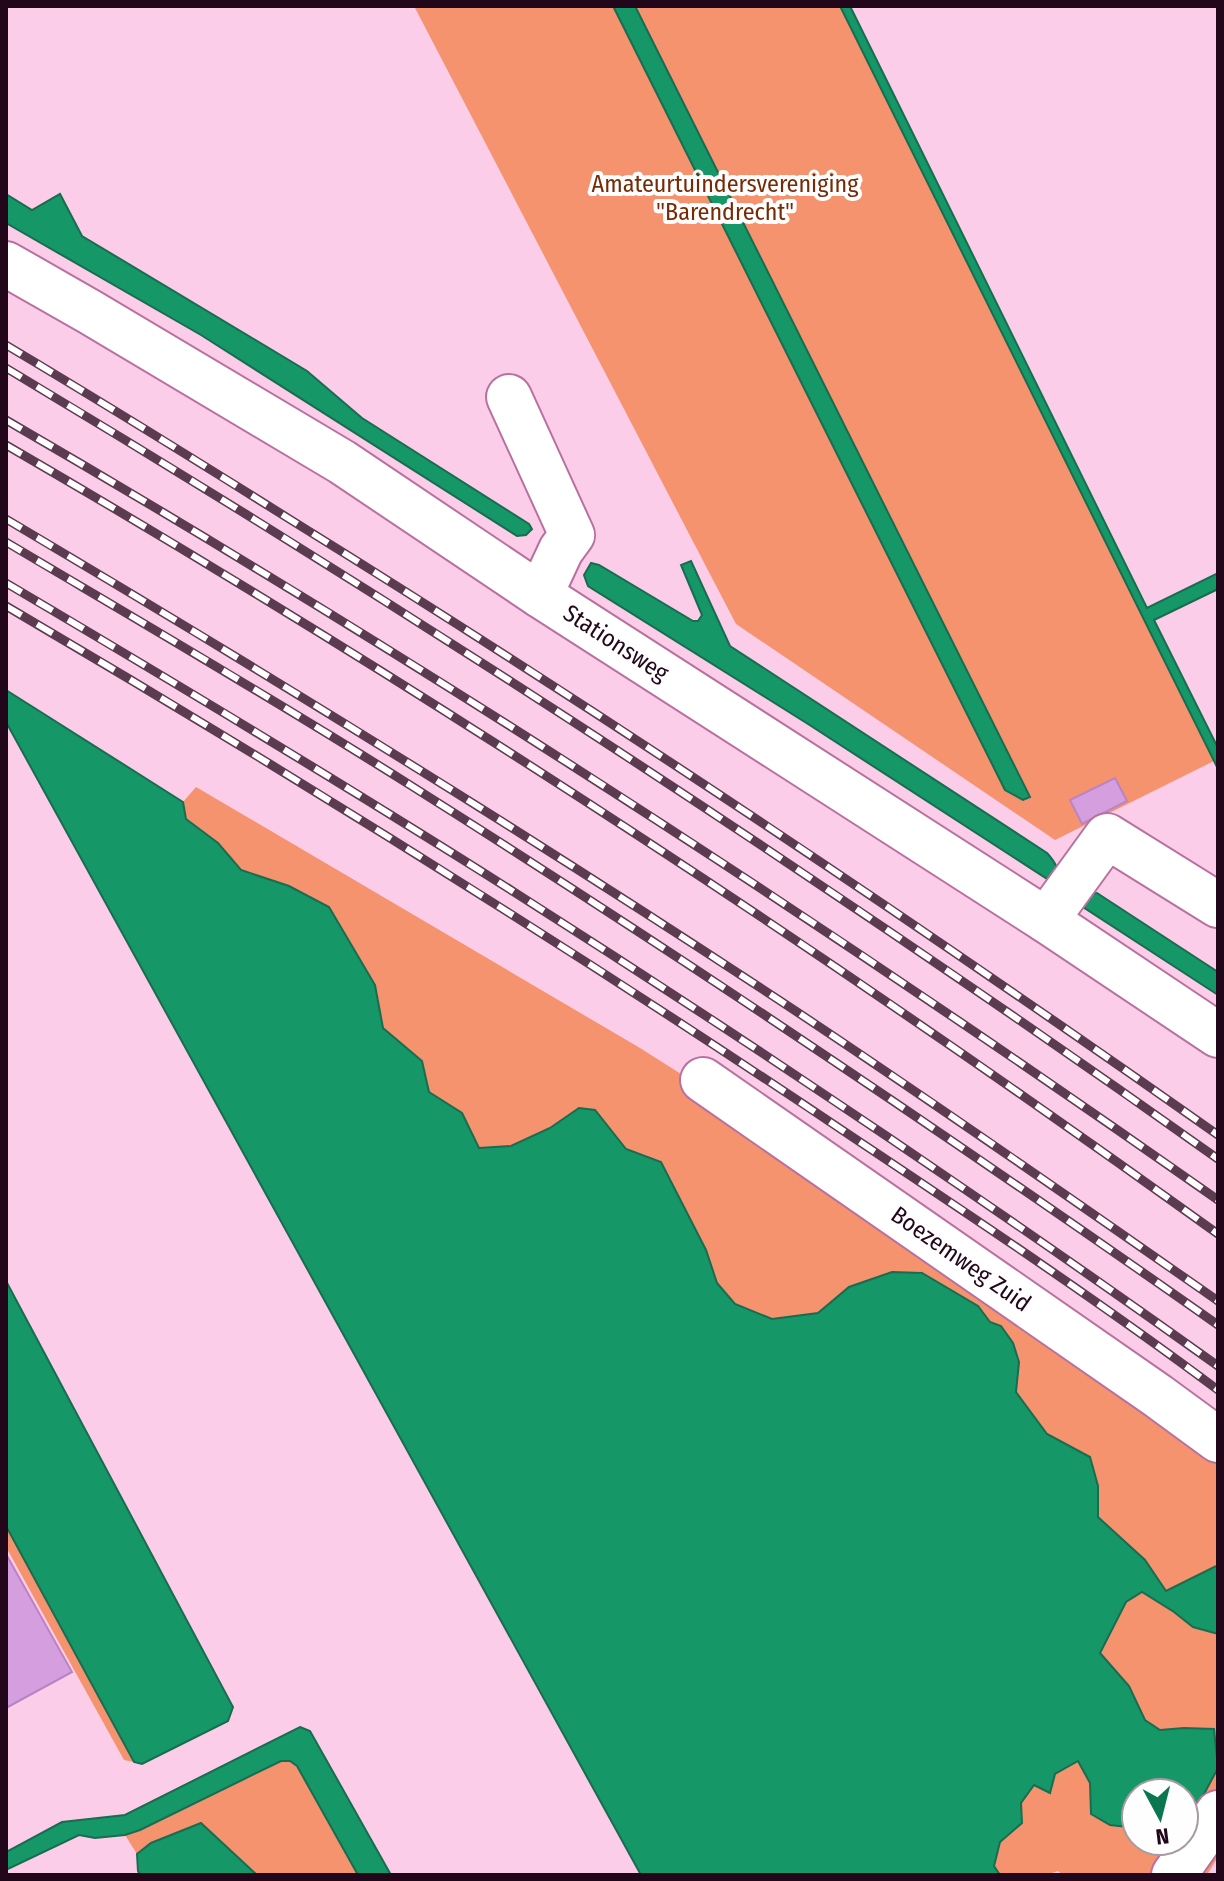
<svg xmlns="http://www.w3.org/2000/svg" width="1224" height="1881" font-family="'Fira Sans Condensed',sans-serif">
	<rect width="100%" height="100%" fill="#fccde9"/>
	<g fill="#f4936e">
		<path d="M414,6H840L1214,761L1055,840L736,624Z"/>
		<path d="M196,787L640,1048L1014,1285L1218,1445V1567L1166,1591L1145,1560L1098,1516V1486L1090,1457L1047,1434L1016,1391L1019,1362L1013,1343L1001,1326L990,1322L978,1306L849,1287L818,1313L772,1319L735,1304L717,1283L706,1250L661,1162L626,1149L595,1110L579,1108L550,1128L511,1146L479,1149L462,1113L429,1092L422,1061L383,1028L375,985L288,886L241,870L218,843L186,818L183,802Z"/>
		<path d="M6,1526L134,1762L124,1760L6,1547Z"/>
		<path d="M1142,1592L1174,1612L1193,1627L1218,1634V1761L1214,1729L1184,1728L1160,1730L1145,1720L1129,1686L1100,1653L1126,1602Z"/>
		<path d="M290,1760L297,1766L358,1875H257L233,1853L151,1843L137,1854L125,1835L140,1830L281,1761Z"/>
		<path d="M1079,1761L1090,1783L1091,1814L1110,1825L1136,1828V1841H1184V1809H1196L1218,1768V1857L1207,1875H1062L1058,1871L1047,1875H1000L994,1866L1000,1842L1022,1823L1021,1803L1034,1785L1049,1793L1055,1774Z"/>
	</g>
	<g fill="#159768" stroke="#196c50" stroke-width="2">
		<path d="M613,6H635L1030,797L1023,800L1005,790Z"/>
		<path d="M840,6H850L1147,608L1218,573V589L1154,620L1218,748V769Z"/>
		<path d="M6,194L32,210L60,194L82,236L307,371L362,418L529,524L532,529L526,535L517,536L201,335L6,223Z"/>
		<path d="M691,561L730,646L1047,853C1057,864 1060,871 1058,886L808,724L588,586L584,575L591,563L599,565L693,621H698L702,615L681,565Z"/>
		<path d="M6,690L183,802L186,819L218,843L241,870L289,886L329,907L375,985L383,1028L422,1061L429,1092L462,1113L479,1148L511,1146L550,1128L579,1108L595,1110L626,1149L661,1162L706,1250L717,1283L735,1304L772,1319L818,1313L849,1287L892,1272L922,1273L978,1306L990,1322L1001,1326L1013,1343L1019,1362L1016,1392L1047,1434L1090,1457L1098,1486V1517L1145,1560L1166,1591L1218,1565V1634L1193,1627L1174,1612L1142,1592L1126,1602L1100,1653L1129,1686L1145,1720L1160,1730L1184,1728L1214,1729L1218,1768L1196,1809H1184V1793H1136V1828L1110,1825L1091,1814L1090,1783L1078,1761L1055,1774L1050,1793L1034,1785L1021,1803L1022,1823L1000,1842L994,1866L1000,1875H641L6,722Z"/>
		<path d="M1097,893L1218,972V995L1083,907L1087,895Z"/>
		<path d="M6,1281L233,1707L228,1721L142,1764L134,1762L6,1526Z"/>
		<path d="M300,1727L310,1731L391,1875H358L297,1766L290,1761H281L140,1830L125,1835L95,1838L79,1835L6,1870V1852L62,1822L125,1815Z"/>
		<path d="M201,1823L257,1875H140L138,1871L137,1854L151,1843Z"/>
	</g>
	<g fill="#d59ede" stroke="#ba84c3" stroke-width="2">
		<path d="M1115,778L1127,801L1082,824L1070,800Z"/>
		<path d="M6,1554L72,1672L6,1708Z"/>
	</g>
	<g fill="none" stroke-linecap="round" stroke-linejoin="round">
		<g stroke="#b8719f" stroke-width="48">
			<g id="minor">
				<path d="M6,264L90,312L342,462L540,595L1046,920L1218,1035"/>
				<path d="M509,397L572,535L561,550L540,595"/>
				<path d="M1046,920L1107,836L1218,905"/>
				<path d="M703,1080L1158,1396L1218,1440"/>
				<path d="M1174,1875L1218,1813"/>
			</g>
		</g>
		<use href="#minor" stroke="#fff" stroke-width="44"/>
		<g stroke="#5b3b50" stroke-width="9">
			<g id="rail">
				<path d="M6,345C102,402 197,461 291,520C606,715 915,922 1218,1135"/>
				<path d="M6,368C420,616 824,880 1218,1159"/>
				<path d="M6,420C422,661 825,924 1218,1200"/>
				<path d="M6,445C423,687 827,953 1218,1234"/>
				<path d="M6,519C268,674 527,834 782,1002C929,1099 1073,1200 1218,1301"/>
				<path d="M6,542C141,622 277,701 410,785C684,958 953,1139 1218,1325"/>
				<path d="M6,583C177,684 347,786 514,892C753,1044 988,1202 1218,1366"/>
				<path d="M6,606C294,775 577,952 854,1138C977,1220 1100,1302 1218,1390"/>
			</g>
		</g>
		<use href="#rail" stroke="#fefefe" stroke-width="6" stroke-dasharray="18" stroke-linecap="butt"/>
	</g>
	<g text-anchor="middle" stroke-width="8" stroke-linejoin="round" paint-order="stroke">
		<g font-size="24" fill="#762b07" stroke="#fefefe">
			<text x="725" y="192">Amateurtuindersvereniging<tspan x="725" dy="28">"Barendrecht"</tspan></text>
		</g>
		<g font-size="24" fill="#210719" stroke="#fefefe">
			<text transform="translate(616 643) rotate(33)" y="8">Stationsweg</text>
			<text transform="translate(961 1259) rotate(35)" y="8">Boezemweg Zuid</text>
		</g>
	</g>
	<rect width="1224" height="1881" fill="none" stroke="#210719" stroke-width="16"/>
	<g transform="translate(1160 1817) rotate(173)"><circle r="38" fill="#fefefe" stroke="#a69ba2" stroke-width="2"/>
	<path d="M0-6L14 30L0 20L-14 30Z" fill="#0b7751"/>
	<text y="-12" font-size="22" font-weight="bold" text-anchor="middle" fill="#210719">N</text>
	</g>
</svg>
